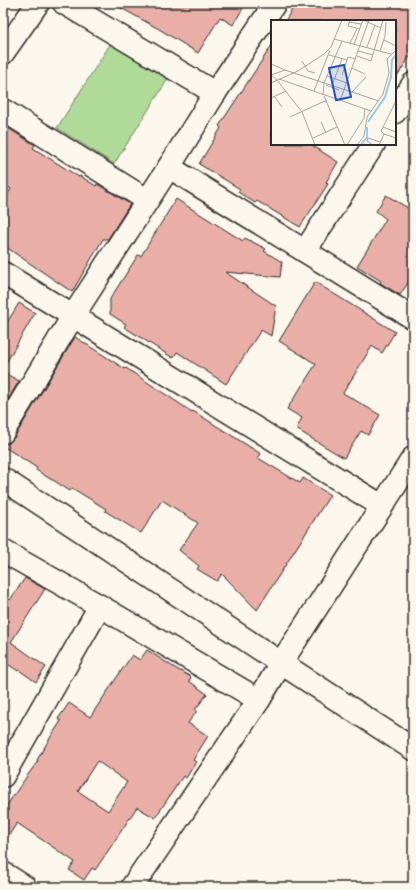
<svg xmlns="http://www.w3.org/2000/svg" width="416" height="890" font-family="'Architects Daughter',sans-serif">
	<rect width="100%" height="100%" fill="#fbf7ec"/>
	<filter id="ink" filterUnits="userSpaceOnUse"><feTurbulence type="fractalNoise" baseFrequency=".025" numOctaves="2"/><feDisplacementMap in="SourceGraphic" scale="8" xChannelSelector="R" yChannelSelector="G"/><feConvolveMatrix kernelMatrix="1 2 1 2 8 2 1 2 1" color-interpolation-filters="sRGB"/></filter>
	<g filter="url(#ink)">
		<path fill="#afda98" stroke="#6d8262" d="M111,43L168,79L114,164L57,128Z"/>
		<g fill="#e9afa6" stroke="#2b2b2b" fill-rule="evenodd">
			<path d="M112,3H246L233,25L220,17L198,53L159,29Z"/>
			<path d="M296,3H413V52L395,79V21H285Z"/>
			<path d="M272,45V144H310L338,162L326,182L328,184L300,227L257,201L255,203L238,192L240,189L199,164L221,128L219,126Z"/>
			<path d="M3,125L35,145L33,148L79,177L80,176L96,186L97,184L130,204L108,239H103L72,292L3,245V201L11,189L3,183Z"/>
			<path d="M386,195L413,211V275L400,295L380,283L381,281L357,266L386,219L376,211Z"/>
			<path d="M176,199L243,241L245,238L266,249L264,251L282,262L280,277L225,272L276,306L271,336L261,330L226,384L177,352L173,358L124,327L126,324L110,314V299L138,255L141,256Z"/>
			<path d="M315,282L395,332L382,353L372,346L343,393L380,415L368,435L361,431L344,458L296,429L302,418L287,409L316,364L279,341Z"/>
			<path d="M19,303L35,313L3,368V329Z"/>
			<path d="M75,337L125,369L126,368L192,412L193,411L261,454L258,458L300,483L303,478L330,495L257,610L222,574L217,581L197,569L199,566L179,550L198,523L162,500L141,533L105,511L106,509L72,488L70,491L53,480H52L36,470L37,468L3,446V444L9,443L14,438Z"/>
			<path d="M3,372L19,381L3,408Z"/>
			<path d="M25,578L45,589L11,642L46,667L36,682L19,670L18,671L3,661V595L10,600Z"/>
			<path d="M147,650L175,668L191,677L189,681L207,694L195,710L197,711L188,723L208,736L193,760L196,762L186,778L183,776L155,818L137,807L106,854L95,870L92,868L84,880L69,870L75,862L17,823L3,844V811L27,776L38,761L37,760L50,738L61,721L58,719L69,703L90,717L132,655L140,660ZM97,761L127,782L108,811L78,791Z"/>
		</g>
		<g fill="none" stroke-linecap="round" stroke-linejoin="round">
			<g stroke="#2b2b2b" stroke-width="25">
				<g id="street">
					<path d="M64,3L215,93"/>
					<path d="M3,53L38,3"/>
					<path d="M3,110L147,200"/>
					<path d="M395,112L413,84"/>
					<path d="M169,167L413,318"/>
					<path d="M305,251L374,144"/>
					<path d="M3,273L382,506"/>
					<path d="M3,432L73,316L169,167L215,93L275,3"/>
					<path d="M3,479L281,663L413,749"/>
					<path d="M3,551L100,606L259,700"/>
					<path d="M3,776L100,606"/>
					<path d="M3,873L25,887"/>
					<path d="M132,887L259,700L281,663L413,458"/>
				</g>
			</g>
			<use href="#street" stroke="#fbf7ec" stroke-width="22"/>
		</g>
	</g>
	<g transform="translate(271 20)">
		<rect width="125" height="125" fill="#fbf7ec"/>
		<path fill="none" stroke="#8eceef" stroke-width="2" d="M97,102L114,77L120,57L121,40L125,35M90,125L96,117V107"/>
		<path fill="none" stroke="#a8a59f" stroke-width="1" d="M79,0L77,6L89,9M92,0L110,8M78,2L90,4M63,19L120,34M113,20L125,26M79,23L86,9M83,24L92,0M96,27L104,5M87,31L102,35M109,31L114,16L115,2M58,35L76,40M86,36L100,41L112,0M31,41L37,51L44,53M0,44L14,50M81,48L94,54M0,55L14,50L108,81M0,55L6,60L31,92L44,125M71,55L77,37L85,39M56,56L76,63M8,59L100,91M0,63L27,51L53,34L60,27L71,0M55,65L68,70M61,65L71,39M43,71L59,30M81,72L95,57M52,75L53,63L71,21M3,76L11,87M53,76L74,125M0,78L15,71M69,81L98,0M19,97L56,80M50,102L55,113M112,107L125,112M113,114L110,111L125,81M113,114L125,118M42,118L66,107M76,125L93,98L94,89M86,125L93,116L96,97L112,74L118,53L116,39L125,30M102,125L96,121L97,118L109,122M108,125L113,114"/>
		<path fill="#1d4ed8" fill-opacity="0.15" stroke="#1d4ed8" stroke-width="2" d="M73,45L80,77L65,80L58,48Z"/>
		<rect width="125" height="125" fill="none" stroke="#2b2b2b" stroke-width="2"/>
	</g>
	<rect width="416" height="890" fill="none" stroke="#fbf7ec" stroke-width="16"/>
	<rect x="8" y="8" width="400" height="874" fill="none" stroke="#2b2b2b" stroke-width="1.5" filter="url(#ink)"/>
</svg>
